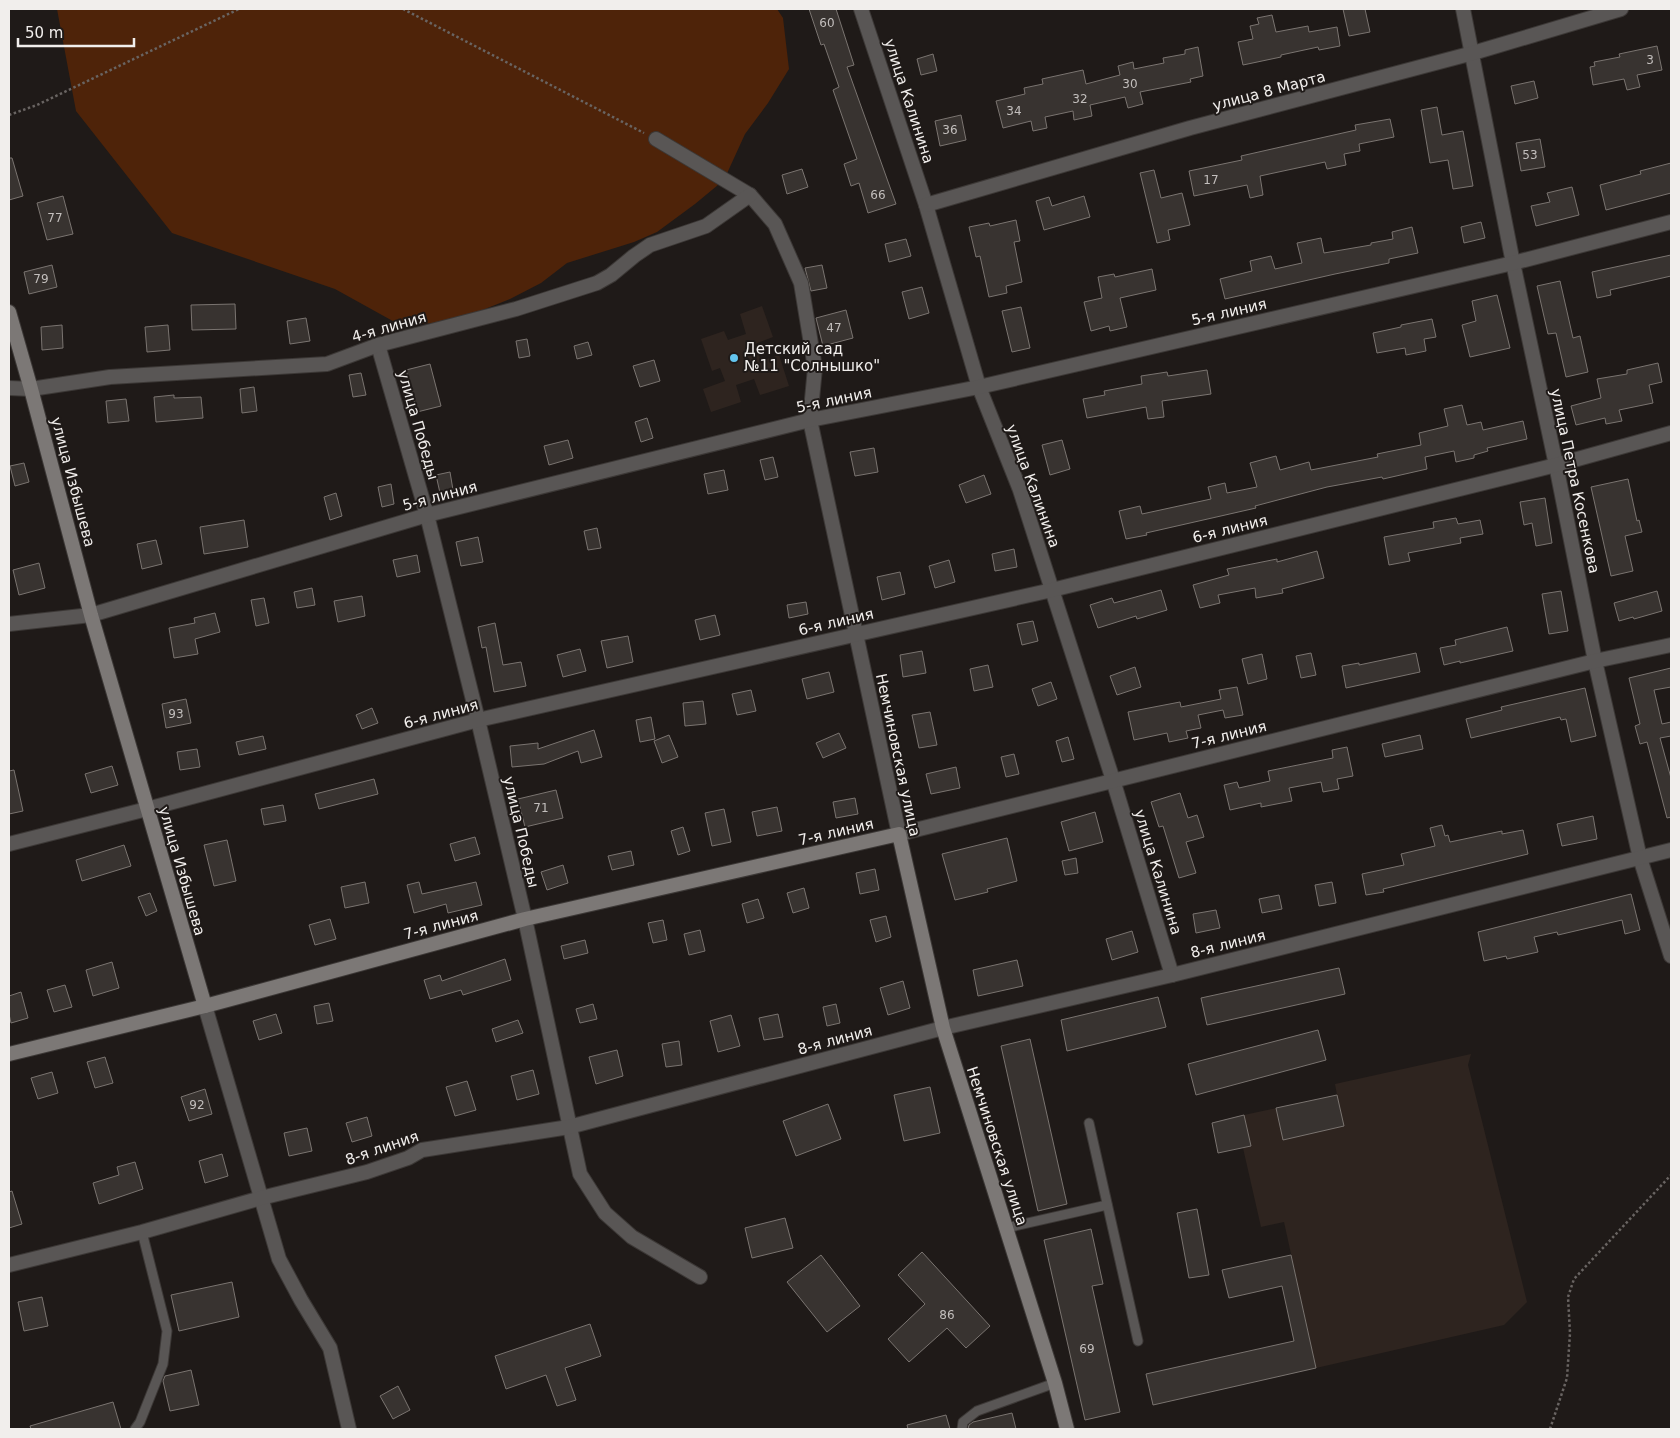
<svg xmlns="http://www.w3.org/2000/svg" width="1680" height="1438" font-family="'DejaVu Sans',sans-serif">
	<rect width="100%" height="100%" fill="#1f1a18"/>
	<g fill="#2e241f">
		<path d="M762,306L773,337L755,344L761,361L779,355L789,386L760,395L754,379L736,385L741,402L711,412L703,389L725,381L720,368L712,371L701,339L724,331L728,340L746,334L740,314Z"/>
		<path d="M1471,1054L1468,1065L1527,1302L1504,1325L1316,1368L1284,1222L1261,1227L1243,1148L1251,1146L1244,1115L1337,1095L1335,1084Z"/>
	</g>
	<path fill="#4e2309" d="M57,9H777L783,18L789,69L768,103L745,134L724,180L695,204L657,232L634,242L567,263L541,283L510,299L480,311L434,323L400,325L335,289L172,233L76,111Z"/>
	<g fill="#383330" stroke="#7a7470">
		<path d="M809,9H836L854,65L847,67L896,204L868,213L859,183L851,186L844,164L857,159L833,90L839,87L824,44L821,45Z"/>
		<path d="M1343,9H1365L1370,32L1349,36Z"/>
		<path d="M1272,15L1276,32L1308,26L1309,32L1337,27L1340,46L1319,50L1318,47L1281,55V57L1243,65L1238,42L1253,39L1250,26L1259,24L1257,18Z"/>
		<path d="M1657,46L1662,70L1637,75L1640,87L1627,90L1624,79L1593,85L1590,67L1595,66L1594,62L1620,57L1619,54Z"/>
		<path d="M1198,47L1203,76L1190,79L1191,82L1140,92L1143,104L1128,108L1125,97L1090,105L1092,116L1074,120L1073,111L1045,117L1047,128L1033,131L1031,121L1003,128L996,101L1025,94L1024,88L1043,84L1042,79L1083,70L1086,84L1120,75L1118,66L1133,62L1134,69L1164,63L1163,58L1185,54V50Z"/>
		<path d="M933,54L937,71L921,75L917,59Z"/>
		<path d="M1534,81L1538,98L1515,104L1511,86Z"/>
		<path d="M1437,107L1442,135L1463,131L1473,186L1453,189L1448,160L1430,163L1421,110Z"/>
		<path d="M961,115L966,140L940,146L935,121Z"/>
		<path d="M1390,119L1394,137L1359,144L1360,151L1344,154L1346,165L1327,169L1325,162L1260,176L1263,195L1250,198L1247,185L1194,196L1189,171L1242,160L1241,156L1356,130L1355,125Z"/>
		<path d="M1540,139L1545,167L1521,171L1516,143Z"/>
		<path d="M9,158H12L23,196L9,200Z"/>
		<path d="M1671,163V193L1606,210L1600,185L1641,174L1640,171Z"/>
		<path d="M802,169L808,187L787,194L782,175Z"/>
		<path d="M1154,170L1161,198L1182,193L1190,225L1168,230L1170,240L1157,243L1140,173Z"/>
		<path d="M1572,187L1579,215L1536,226L1531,206L1550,202L1547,193Z"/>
		<path d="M63,196L73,234L47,240L37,203Z"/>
		<path d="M1084,196L1090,217L1044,230L1036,201L1049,197L1052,206Z"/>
		<path d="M1016,220L1020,241L1014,242L1022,282L1006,286L1007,293L989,297L980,256L976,257L969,227L989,223L990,226Z"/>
		<path d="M1481,222L1485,238L1464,243L1461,227Z"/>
		<path d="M1412,227L1418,253L1389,259V263L1335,274L1225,299L1220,279L1252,271L1250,261L1271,256L1275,269L1302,263L1297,243L1321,238L1324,253L1371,245V243L1393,239L1392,232Z"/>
		<path d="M906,239L911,256L889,262L885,244Z"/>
		<path d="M1671,255V276L1610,290L1611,295L1597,298L1592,272Z"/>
		<path d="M52,265L57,287L29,294L24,272Z"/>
		<path d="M822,265L827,288L811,291L805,268Z"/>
		<path d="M1152,269L1156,290L1120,298L1127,327L1110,331L1109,326L1091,331L1084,302L1102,298L1098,277L1114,274L1115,277Z"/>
		<path d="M1560,281L1573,338L1580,336L1588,372L1566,377L1556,333L1548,334L1537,286Z"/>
		<path d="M922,287L929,313L909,319L902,292Z"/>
		<path d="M1497,295L1510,348L1470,357L1462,325L1476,321L1472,301Z"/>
		<path d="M235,304L236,329L192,330L191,305Z"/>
		<path d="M1021,307L1030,348L1012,352L1002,311Z"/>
		<path d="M846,310L853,338L823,346L816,318Z"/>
		<path d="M306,318L310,341L290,344L287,321Z"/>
		<path d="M1432,319L1436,337L1424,339L1426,351L1406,355L1405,348L1377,353L1373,333L1401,327V325Z"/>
		<path d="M62,325L63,348L42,350L41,327Z"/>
		<path d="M168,325L170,350L147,352L145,327Z"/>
		<path d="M527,339L530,356L519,358L516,341Z"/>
		<path d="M588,342L592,355L577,359L574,346Z"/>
		<path d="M654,360L660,381L640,387L633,366Z"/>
		<path d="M1658,363L1662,382L1649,385L1653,403L1619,410L1622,421L1606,424L1605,418L1576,425L1571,406L1601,398L1597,379L1627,374V370Z"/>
		<path d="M430,364L441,406L417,412L406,370Z"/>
		<path d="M1207,370L1211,394L1162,401L1164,417L1148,419L1146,407L1087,418L1083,399L1105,395L1104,391L1142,384L1141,376L1167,372L1168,376Z"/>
		<path d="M361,373L366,395L353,397L349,375Z"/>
		<path d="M254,387L257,411L242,413L240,389Z"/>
		<path d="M174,395V398L201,397L203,418L156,422L154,397Z"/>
		<path d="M126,399L129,421L108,423L106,401Z"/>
		<path d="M1462,405L1467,425L1481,422L1483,430L1523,421L1527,439L1487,448L1488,451L1474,455V458L1456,462L1454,451L1425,457L1427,469L1383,479L1382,477L1327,487L1255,506L1256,508L1146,533L1147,535L1126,539L1119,511L1140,506L1142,514L1211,499L1208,487L1225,483L1227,493L1257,487L1250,463L1276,456L1280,470L1309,462L1311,470L1378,457L1377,454L1421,445L1419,433L1448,426L1444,409Z"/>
		<path d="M647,418L653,438L641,442L635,422Z"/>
		<path d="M568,440L573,458L549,465L544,446Z"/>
		<path d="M1062,440L1070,469L1050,475L1042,445Z"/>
		<path d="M874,448L878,472L855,476L850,452Z"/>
		<path d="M773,457L778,477L765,480L760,460Z"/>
		<path d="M24,463L29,482L15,486L10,466Z"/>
		<path d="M724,470L728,490L708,494L704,474Z"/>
		<path d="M450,472L453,490L440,493L436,475Z"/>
		<path d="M984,475L991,494L966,503L959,485Z"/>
		<path d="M1628,479L1637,521L1639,520L1642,532L1625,536L1633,571L1611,576L1591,487Z"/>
		<path d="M391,484L394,504L382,507L378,487Z"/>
		<path d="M336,493L342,516L330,520L324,497Z"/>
		<path d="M1545,498L1552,543L1536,546L1532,523L1524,525L1520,502Z"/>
		<path d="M1456,518L1458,524L1480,520L1483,534L1460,538L1461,543L1408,553L1410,561L1389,565L1384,537L1434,528L1433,522Z"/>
		<path d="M244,520L248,547L204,554L200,527Z"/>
		<path d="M597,528L601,548L588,550L584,531Z"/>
		<path d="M478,537L483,562L461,566L456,542Z"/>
		<path d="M156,540L162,564L142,569L137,544Z"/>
		<path d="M1014,549L1017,567L995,571L992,554Z"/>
		<path d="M1317,551L1324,578L1282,589L1283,593L1256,598L1255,588L1218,595L1220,603L1200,608L1193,585L1229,575L1227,569L1277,559V562Z"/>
		<path d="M417,555L420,572L397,577L393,560Z"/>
		<path d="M949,560L955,582L935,588L929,566Z"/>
		<path d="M39,563L45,588L19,595L13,570Z"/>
		<path d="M900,572L905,594L882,600L877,577Z"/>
		<path d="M312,588L315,605L297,608L294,592Z"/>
		<path d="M1161,590L1167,610L1137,619L1136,616L1098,628L1090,605L1112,598L1114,603Z"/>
		<path d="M1561,591L1568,631L1549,634L1542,594Z"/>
		<path d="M1657,591L1662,611L1634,619L1633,617L1619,621L1614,603Z"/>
		<path d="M362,596L365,616L338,622L334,601Z"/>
		<path d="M264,598L269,623L256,626L251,600Z"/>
		<path d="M806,602L808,614L789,618L787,605Z"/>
		<path d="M215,613L220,632L195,639L198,654L174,658L169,628L195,623L194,618Z"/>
		<path d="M715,615L720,635L700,640L695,620Z"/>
		<path d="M1033,621L1038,641L1022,645L1017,624Z"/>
		<path d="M495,623L503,665L521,662L526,686L494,692L486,647L482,648L478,627Z"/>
		<path d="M1507,627L1513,651L1460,663V661L1444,665L1440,648L1456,645L1455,640Z"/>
		<path d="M628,636L633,662L607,668L601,641Z"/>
		<path d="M580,649L586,671L563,677L557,655Z"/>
		<path d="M922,651L926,673L903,677L900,655Z"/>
		<path d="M1311,653L1316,675L1301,678L1296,656Z"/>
		<path d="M1416,653L1420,672L1346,688L1342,666L1359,663V665Z"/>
		<path d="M1262,654L1267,679L1248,684L1242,659Z"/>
		<path d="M988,665L993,687L974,691L970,669Z"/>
		<path d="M1135,667L1141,687L1117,695L1110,676Z"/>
		<path d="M1671,668V687L1654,690L1662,724L1671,722V736L1660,738L1671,778V817L1667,818L1647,742L1640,744L1635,726L1640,724L1629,678Z"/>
		<path d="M829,672L834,692L807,699L802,679Z"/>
		<path d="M1051,682L1057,699L1038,706L1032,689Z"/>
		<path d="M1237,687L1243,715L1225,718L1223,710L1198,715L1201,728L1186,731L1188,738L1169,742L1167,733L1134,740L1128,712L1180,702L1181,707L1221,699L1219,690Z"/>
		<path d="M1585,688L1596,736L1571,742L1566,719L1561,720L1560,717L1471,738L1466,719L1502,710L1501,707Z"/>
		<path d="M751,690L756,711L737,715L732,694Z"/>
		<path d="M186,699L191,723L166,728L162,704Z"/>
		<path d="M703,701L706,724L685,726L683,703Z"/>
		<path d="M372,708L378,723L362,729L356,715Z"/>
		<path d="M930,712L937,745L919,748L912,715Z"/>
		<path d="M651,717L655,739L640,742L636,720Z"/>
		<path d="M594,730L602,757L581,763L578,751L544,764L512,767L510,746L538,743V749Z"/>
		<path d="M839,733L846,748L823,758L816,743Z"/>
		<path d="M669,735L678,757L662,763L654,741Z"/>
		<path d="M1420,735L1423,749L1385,757L1382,744Z"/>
		<path d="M263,736L266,749L239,755L236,742Z"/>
		<path d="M1068,737L1074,759L1062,762L1056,741Z"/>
		<path d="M1347,747L1353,776L1337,779L1339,789L1323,792L1321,782L1289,788L1292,801L1261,807V803L1230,810L1224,785L1237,782L1239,788L1270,781L1268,771L1333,758L1332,750Z"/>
		<path d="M197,749L200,767L180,770L177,752Z"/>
		<path d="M1014,754L1019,774L1006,777L1001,757Z"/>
		<path d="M112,766L118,785L91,793L85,774Z"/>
		<path d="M956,767L960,788L931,794L926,774Z"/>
		<path d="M14,770L23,811L9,814V771Z"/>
		<path d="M374,779L378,794L319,809L315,794Z"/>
		<path d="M556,790L563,818L525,827L518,799Z"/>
		<path d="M1180,793L1188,818L1197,815L1204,837L1186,842L1196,873L1179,878L1163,826L1159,827L1151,802Z"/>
		<path d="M855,798L858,814L836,818L833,802Z"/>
		<path d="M283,805L286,821L264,825L261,809Z"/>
		<path d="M777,807L782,831L757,836L752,812Z"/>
		<path d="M724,809L731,842L712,846L705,813Z"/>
		<path d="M1095,812L1103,842L1069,851L1061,822Z"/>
		<path d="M1593,816L1597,839L1562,846L1557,824Z"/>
		<path d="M1442,825L1445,836L1448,835L1450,842L1502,831V834L1523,830L1528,854L1383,889L1384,892L1366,895L1362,874L1404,865L1401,854L1435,846L1430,828Z"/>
		<path d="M683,827L690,851L678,855L671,831Z"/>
		<path d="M475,837L480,854L455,861L450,844Z"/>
		<path d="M1007,838L1017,881L987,889L988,892L955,900L942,854Z"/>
		<path d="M227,840L236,881L214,886L204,845Z"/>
		<path d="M124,845L131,866L82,881L76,860Z"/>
		<path d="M631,851L634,865L612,870L608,856Z"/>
		<path d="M1076,858L1078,873L1065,875L1062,861Z"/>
		<path d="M563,865L568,883L547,890L541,872Z"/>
		<path d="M875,869L879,890L860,894L856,873Z"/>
		<path d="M365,882L369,903L345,908L341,887Z"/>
		<path d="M419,882L422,894L476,882L482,905L448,913L446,904L414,913L407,885Z"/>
		<path d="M1332,882L1336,903L1319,906L1315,885Z"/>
		<path d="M804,888L809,908L793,913L787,893Z"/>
		<path d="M150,893L157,911L146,916L138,897Z"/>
		<path d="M1631,894L1640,930L1625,934L1622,920L1558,935L1557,932L1534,937L1538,952L1507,959L1506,956L1484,961L1478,932Z"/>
		<path d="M1279,895L1282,909L1262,913L1259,899Z"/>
		<path d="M758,899L764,918L747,923L742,904Z"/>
		<path d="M1216,910L1220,928L1196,933L1193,914Z"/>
		<path d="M886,916L891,937L876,942L870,920Z"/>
		<path d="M330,919L336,939L315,945L309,925Z"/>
		<path d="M663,920L667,940L653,943L648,923Z"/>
		<path d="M700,930L705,951L689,955L684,934Z"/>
		<path d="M1132,931L1138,952L1112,960L1106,939Z"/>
		<path d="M585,940L588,953L564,959L561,946Z"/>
		<path d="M505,959L511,980L463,995L461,990L430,999L424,980L440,975L442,981Z"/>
		<path d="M1017,960L1023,986L978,996L973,970Z"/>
		<path d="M112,962L119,988L93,996L86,970Z"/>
		<path d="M1339,968L1345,994L1207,1025L1201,998Z"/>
		<path d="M903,981L910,1008L888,1015L880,988Z"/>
		<path d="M65,985L72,1007L54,1012L47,990Z"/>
		<path d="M21,992L28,1018L11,1023L9,1014V996Z"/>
		<path d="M1158,997L1166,1027L1067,1051L1061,1020Z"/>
		<path d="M329,1003L333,1021L317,1024L314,1006Z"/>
		<path d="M593,1004L597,1019L580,1023L576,1009Z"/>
		<path d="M836,1004L840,1023L827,1026L823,1007Z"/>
		<path d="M276,1014L282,1033L259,1040L253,1021Z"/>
		<path d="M778,1014L783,1037L764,1040L759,1018Z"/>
		<path d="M731,1015L740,1046L718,1052L710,1021Z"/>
		<path d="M518,1020L523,1033L496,1042L492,1029Z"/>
		<path d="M1318,1030L1326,1060L1196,1095L1188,1064Z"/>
		<path d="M1030,1039L1067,1204L1038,1211L1001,1046Z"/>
		<path d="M679,1041L682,1065L666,1067L662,1044Z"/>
		<path d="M617,1050L623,1076L596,1084L589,1057Z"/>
		<path d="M105,1057L113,1083L95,1088L87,1062Z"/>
		<path d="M533,1070L539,1094L517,1100L511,1076Z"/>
		<path d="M52,1072L58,1093L38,1099L31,1078Z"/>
		<path d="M467,1081L476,1110L455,1116L446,1087Z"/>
		<path d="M930,1087L940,1133L904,1141L894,1095Z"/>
		<path d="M205,1089L212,1114L189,1121L181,1097Z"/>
		<path d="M1337,1095L1344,1126L1283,1140L1276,1108Z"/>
		<path d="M828,1104L841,1139L796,1156L783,1121Z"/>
		<path d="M1244,1115L1251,1146L1218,1153L1212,1123Z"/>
		<path d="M367,1117L372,1136L352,1142L346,1123Z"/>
		<path d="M307,1128L312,1151L289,1156L284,1133Z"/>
		<path d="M222,1154L228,1176L205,1183L199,1161Z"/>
		<path d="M135,1162L143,1189L99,1204L93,1183L119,1175L117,1167Z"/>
		<path d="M12,1191L22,1224L9,1228V1192Z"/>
		<path d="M1197,1209L1209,1275L1189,1278L1177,1213Z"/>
		<path d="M785,1218L793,1248L752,1258L745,1228Z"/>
		<path d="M1091,1229L1103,1284L1092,1286L1120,1412L1085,1420L1044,1240Z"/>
		<path d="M922,1252L990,1326L966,1348L947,1328L909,1362L888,1339L925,1304L898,1275Z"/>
		<path d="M821,1255L860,1306L827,1332L787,1282Z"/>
		<path d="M1291,1255L1316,1368L1153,1405L1146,1374L1294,1341L1282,1286L1229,1298L1222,1270Z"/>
		<path d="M232,1282L239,1317L179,1331L171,1295Z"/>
		<path d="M42,1297L48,1326L24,1331L18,1302Z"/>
		<path d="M590,1324L601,1356L565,1368L576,1400L557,1406L546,1375L506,1389L495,1356Z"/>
		<path d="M191,1370L199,1405L170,1411L163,1381L165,1376Z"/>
		<path d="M398,1386L410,1410L393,1419L380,1396Z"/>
		<path d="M113,1402L121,1429H31L30,1426Z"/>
		<path d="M1012,1413L1016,1429H968L969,1425L973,1422Z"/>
		<path d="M946,1415L950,1429H908L907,1425Z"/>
	</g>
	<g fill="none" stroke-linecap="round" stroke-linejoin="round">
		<g stroke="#3c3836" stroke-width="11">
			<g id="service">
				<path d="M1089,1123L1138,1341"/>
				<path d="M1006,1228L1107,1205"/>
				<path d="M135,1429L140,1422L163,1364L167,1331L142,1232"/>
				<path d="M962,1429L963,1422L977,1411L1055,1383"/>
			</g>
		</g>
		<g stroke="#3c3836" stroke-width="16">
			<g id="minor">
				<path d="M861,9L926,205L979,387L1020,490L1113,780L1172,975"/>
				<path d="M1463,9L1513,263L1556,465L1595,661L1640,858L1671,956"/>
				<path d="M656,139L750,195L775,224L801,283L815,368L810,420L899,834L1595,661L1671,645"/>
				<path d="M926,205L1190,128L1473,53L1621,9"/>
				<path d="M378,345L427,515L478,720L525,919L580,1174L605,1213L632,1237L700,1277"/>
				<path d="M9,388L31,389L110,377L327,364L378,345L516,309L597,283L611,275L634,256L650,245L706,226L750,195"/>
				<path d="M9,624L91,615L427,515L810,420L979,387L1513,263L1671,222"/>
				<path d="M9,844L147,809L478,720L1052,590L1556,465L1671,433"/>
				<path d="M205,1006L279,1259L301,1300L330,1348L349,1429"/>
				<path d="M9,1265L142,1232L261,1198L367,1172L408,1158L422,1150L569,1127L943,1028L1172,975L1671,850"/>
			</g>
		</g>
		<g stroke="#3c3836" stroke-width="16">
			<g id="secondary">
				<path d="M9,312L31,389L91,615L205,1006"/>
				<path d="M9,1054L205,1006L525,919L899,834L943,1028L1055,1383L1067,1429"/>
			</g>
		</g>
		<g stroke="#696462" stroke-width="2.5" stroke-dasharray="2.5 2.5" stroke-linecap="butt">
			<path d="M403,9L644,133"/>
			<path d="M9,115L37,105L239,9"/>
			<path d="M1550,1429L1567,1378L1570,1333L1568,1297L1574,1279L1671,1175"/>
		</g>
		<use href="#service" stroke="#595655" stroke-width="9"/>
		<use href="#minor" stroke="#595655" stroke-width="14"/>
		<use href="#secondary" stroke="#7c7876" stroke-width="14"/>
	</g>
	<circle fill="#64c5ee" stroke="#1f1a18" stroke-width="2" cx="734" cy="358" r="5"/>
	<g text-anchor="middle" stroke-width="4" stroke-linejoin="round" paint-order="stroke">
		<g font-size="12" fill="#c3bfbd">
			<text x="827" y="27">60</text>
			<text x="1650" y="64">3</text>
			<text x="1130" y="88">30</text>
			<text x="1080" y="103">32</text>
			<text x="1014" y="115">34</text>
			<text x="950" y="134">36</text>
			<text x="1530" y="159">53</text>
			<text x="1211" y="184">17</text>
			<text x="878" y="199">66</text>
			<text x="55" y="222">77</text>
			<text x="41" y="283">79</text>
			<text x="834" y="332">47</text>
			<text x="176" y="718">93</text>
			<text x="541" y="812">71</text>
			<text x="197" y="1109">92</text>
			<text x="947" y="1319">86</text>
			<text x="1087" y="1353">69</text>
		</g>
		<g font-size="15" fill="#f1eeec" stroke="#1f1a18">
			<text transform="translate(1269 91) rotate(-15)" y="5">улица 8 Марта</text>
			<text transform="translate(909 101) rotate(72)" y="5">улица Калинина</text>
			<text transform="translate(1229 312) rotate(-13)" y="5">5-я линия</text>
			<text transform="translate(389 327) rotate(-16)" y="5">4-я линия</text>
			<text transform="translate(834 400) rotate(-12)" y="5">5-я линия</text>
			<text transform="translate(418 425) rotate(74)" y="5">улица Победы</text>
			<text transform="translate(1575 481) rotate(78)" y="5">улица Петра Косенкова</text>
			<text transform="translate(73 482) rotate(75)" y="5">улица Избышева</text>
			<text transform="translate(1033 486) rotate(70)" y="5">улица Калинина</text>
			<text transform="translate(440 496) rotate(-15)" y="5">5-я линия</text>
			<text transform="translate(1230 529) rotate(-14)" y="5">6-я линия</text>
			<text transform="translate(836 622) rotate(-13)" y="5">6-я линия</text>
			<text transform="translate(441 714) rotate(-15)" y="5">6-я линия</text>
			<text transform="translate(1229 735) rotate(-14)" y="5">7-я линия</text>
			<text transform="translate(898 755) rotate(78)" y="5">Немчиновская улица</text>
			<text transform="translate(521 832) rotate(77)" y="5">улица Победы</text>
			<text transform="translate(836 832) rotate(-13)" y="5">7-я линия</text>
			<text transform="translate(182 871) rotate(74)" y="5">улица Избышева</text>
			<text transform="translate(1158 872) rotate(73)" y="5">улица Калинина</text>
			<text transform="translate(441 925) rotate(-15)" y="5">7-я линия</text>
			<text transform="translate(1228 944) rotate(-14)" y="5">8-я линия</text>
			<text transform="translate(835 1040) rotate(-15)" y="5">8-я линия</text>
			<text transform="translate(997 1146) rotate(72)" y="5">Немчиновская улица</text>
			<text transform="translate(382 1148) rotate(-19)" y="5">8-я линия</text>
		</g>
		<g font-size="15" fill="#f1eeec" stroke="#1f1a18" text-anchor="start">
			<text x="744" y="354">Детский сад<tspan x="744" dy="17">№11 "Солнышко"</tspan></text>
		</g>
	</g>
	<rect width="1680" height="1438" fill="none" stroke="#f1eeec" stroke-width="20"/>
	<path d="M18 38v8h116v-8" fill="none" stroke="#f1eeec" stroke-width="2.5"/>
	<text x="25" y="38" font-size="15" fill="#f1eeec" stroke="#1f1a18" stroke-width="4" paint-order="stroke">50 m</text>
</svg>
